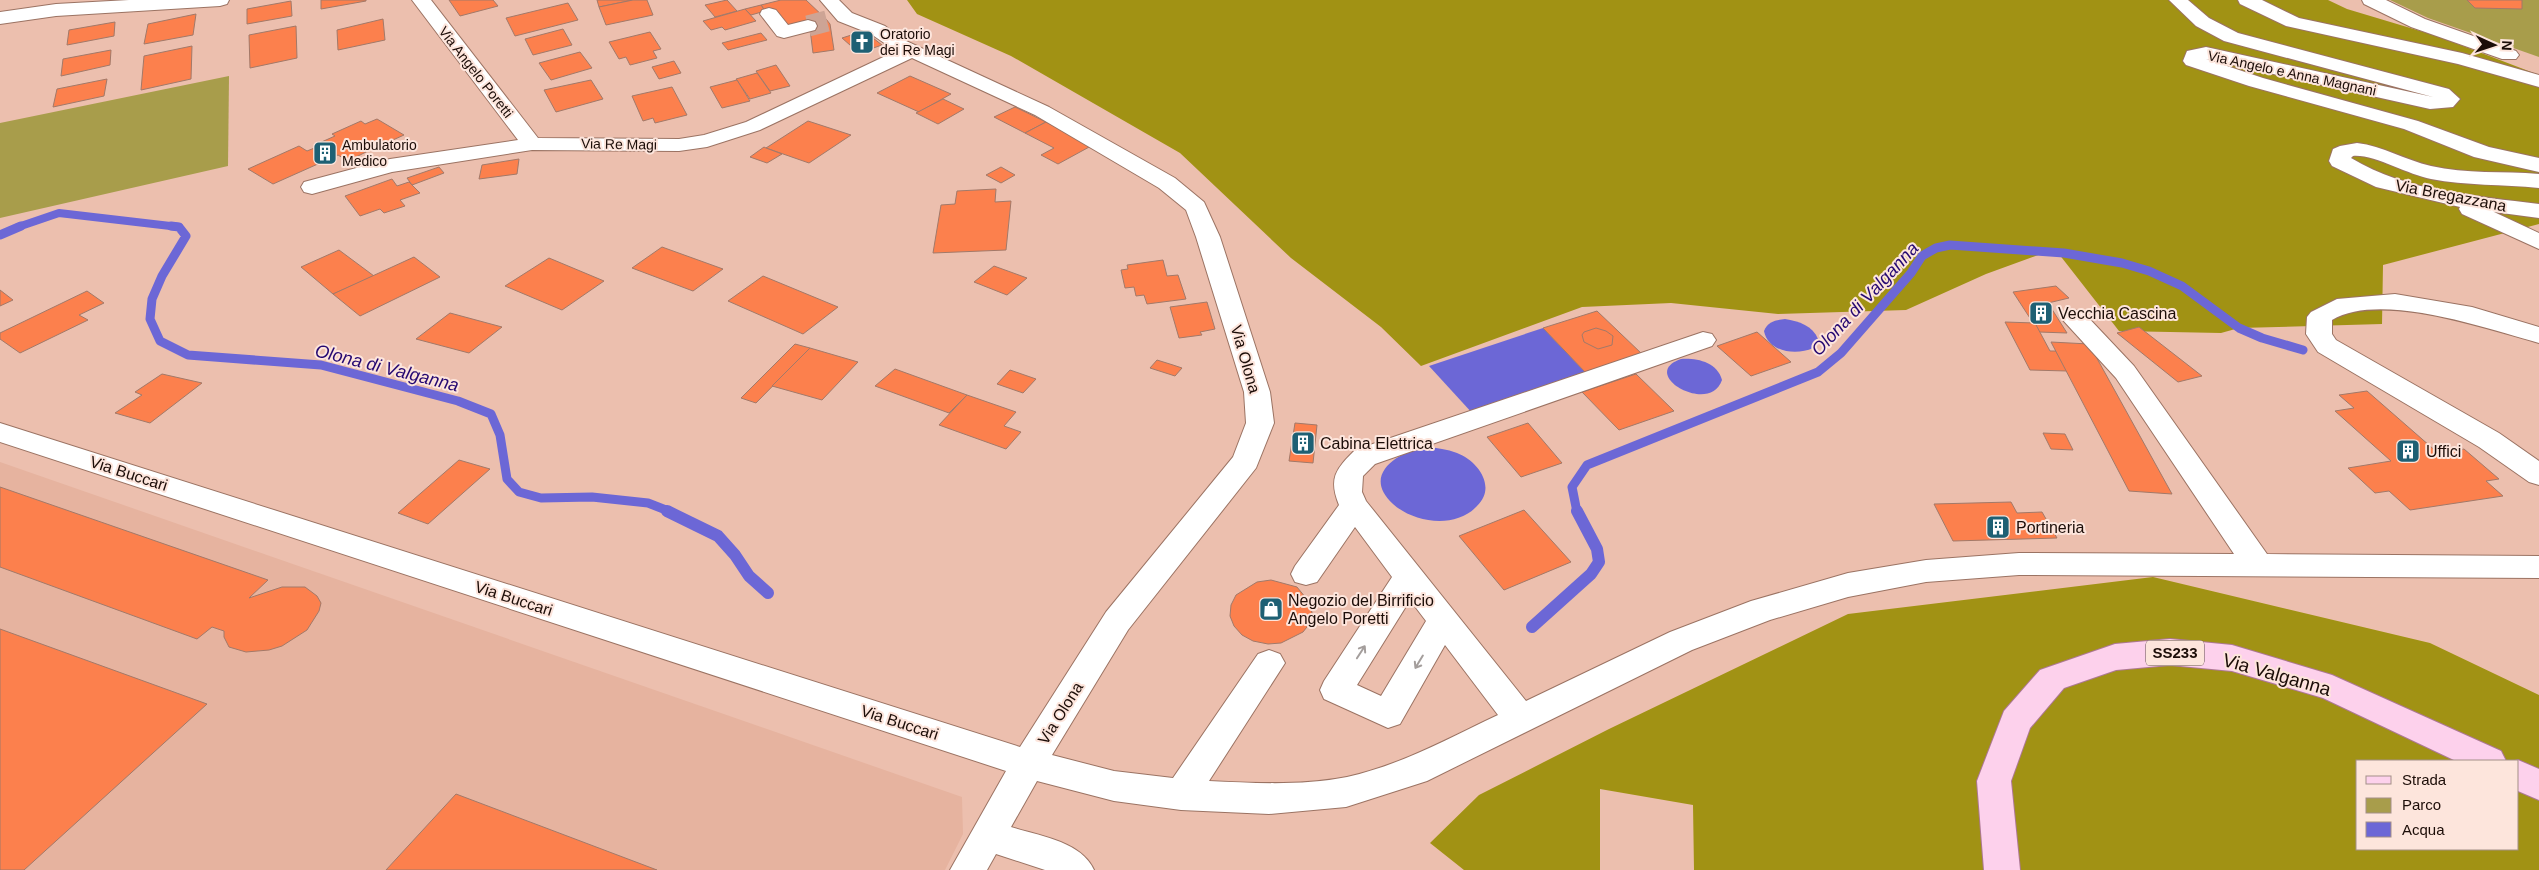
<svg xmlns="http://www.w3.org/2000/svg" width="2539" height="870" font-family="Arial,sans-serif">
	<rect width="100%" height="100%" fill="#ecbfae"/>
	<path fill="#e6b39f" d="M0,462L962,797L963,834L945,870H0Z"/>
	<g fill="#a89d4b">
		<path d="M2390,0H2539V57L2428,18Z"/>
		<path d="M229,76L228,166L0,218V123Z"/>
	</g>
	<g fill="#a19214" fill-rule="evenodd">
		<path d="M907,0H2328L2347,9L2437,36L2539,75V224L2383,265L2382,324L2239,328L2221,333L2119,331L2055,249L1986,274L1906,310L1778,314L1671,303L1582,307L1421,366L1381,327L1291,258L1180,153L1011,56L917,14Z"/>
		<path d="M2153,577L2430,643L2539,695V870H1694L1693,805L1600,789V870H1464L1430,843L1479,795L1609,729L1848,614ZM2358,761H2518V849H2358Z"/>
	</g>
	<g fill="#6c67d6">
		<path d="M1785,319C1799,321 1813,326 1818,339L1813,348C1796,356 1768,352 1764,331C1768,321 1776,320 1785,319Z"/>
		<path d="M1543,328L1586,373L1473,414L1429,366Z"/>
		<path d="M1681,359C1697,358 1717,362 1722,380C1710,416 1637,374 1681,359Z"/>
		<path d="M1427,447C1437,448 1447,449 1457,453C1478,461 1497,487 1477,506C1456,529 1414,523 1393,504C1361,475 1398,451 1427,447Z"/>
	</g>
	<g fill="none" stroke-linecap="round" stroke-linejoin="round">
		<path stroke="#6c67d6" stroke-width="8" d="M18,227L59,213L179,227"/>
		<g stroke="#6c67d6" stroke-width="9">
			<path d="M171,226L179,227L186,236L162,276L152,299L150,319L160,341L188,355L321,365L458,401L491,414L500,435L507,479L519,492L541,498L592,497L648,503L671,512"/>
			<path d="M0,235L21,226"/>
			<path d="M1577,512L1572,487L1587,465L1818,372L1841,353L1911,273L1922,256L1936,248L1950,245L2064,253L2122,263L2149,271L2182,286L2239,328L2262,338L2303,350"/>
		</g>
		<g stroke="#6c67d6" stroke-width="12">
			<path d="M667,511L718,536L735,555L749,576L768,593"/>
			<path d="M1532,627L1591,574L1599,562L1597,549L1577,511"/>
		</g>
	</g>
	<g fill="#fc804d" stroke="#a27969">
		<path d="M321,0H366V1L321,9Z"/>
		<path d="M449,0H493L498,6L460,16Z"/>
		<path d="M597,0H633L599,7Z"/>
		<path d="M633,0H647L653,15L606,25L599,7Z"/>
		<path d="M727,0L737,11L715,17L705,5Z"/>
		<path d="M781,0H806L826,19L791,28L774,9L765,11L761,5Z"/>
		<path d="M2467,0H2522V9L2475,8Z"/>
		<path d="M291,1L292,16L247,24V9Z"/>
		<path d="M568,3L578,20L515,36L506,18Z"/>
		<path d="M761,5L765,11L751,15L745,9Z"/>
		<path d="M745,9L756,21L725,30L722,27L711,30L703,21Z"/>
		<path d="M196,14L193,35L144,44L148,24Z"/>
		<path d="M383,19L385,40L338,50L337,30Z"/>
		<path d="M826,19L830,24L834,50L813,53L810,29L806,24Z"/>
		<path d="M115,22L114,36L67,45L69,30Z"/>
		<path d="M296,26L297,58L250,68L249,35Z"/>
		<path d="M563,29L572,45L533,55L525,39Z"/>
		<path d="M864,31L882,45L859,53L842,38Z"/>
		<path d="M650,32L661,49L653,51L657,58L630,65L626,57L619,59L609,42Z"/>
		<path d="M761,33L767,40L728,50L722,43Z"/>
		<path d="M192,46L191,79L141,90L144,56Z"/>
		<path d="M111,50L110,65L61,76L63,59Z"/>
		<path d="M580,52L592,68L551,80L539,63Z"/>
		<path d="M674,61L681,73L659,79L652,67Z"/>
		<path d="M776,65L790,86L770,91L756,71Z"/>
		<path d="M757,73L771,93L750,99L736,79Z"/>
		<path d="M910,76L951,94L919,112L877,93Z"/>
		<path d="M107,79L104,96L53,107L57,89Z"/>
		<path d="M591,80L603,99L556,112L544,90Z"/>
		<path d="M737,80L750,101L722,108L710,87Z"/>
		<path d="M672,87L687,115L655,123L653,118L643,121L632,96Z"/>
		<path d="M943,99L964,109L938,124L916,113Z"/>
		<path d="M1015,107L1046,122L1025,133L994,117Z"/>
		<path d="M377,119L404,135L384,144L380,149L370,150L348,161L338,155L273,184L248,169L299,146L307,151L317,147L320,149L323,147L317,144L335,136L332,134L361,121L365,124Z"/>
		<path d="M808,121L851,135L809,163L766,148Z"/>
		<path d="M1046,122L1091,146L1058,164L1041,155L1054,148L1025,133Z"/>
		<path d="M764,147L766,148L782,154L767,163L750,157Z"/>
		<path d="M519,159L517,174L479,179L482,165Z"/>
		<path d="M439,167L444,173L412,185L407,178Z"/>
		<path d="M1001,167L1015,175L1001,183L986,175Z"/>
		<path d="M392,179L397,186L409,182L420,193L400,200L405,206L384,213L380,209L360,216L345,196Z"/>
		<path d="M996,189L995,202L1011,201L1006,250L933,253L941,205L955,204L957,191Z"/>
		<path d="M662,247L723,269L693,291L632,268Z"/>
		<path d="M339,250L374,276L333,294L301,267Z"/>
		<path d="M414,257L440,277L360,316L333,294Z"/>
		<path d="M549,258L604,281L562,310L505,286Z"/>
		<path d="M1163,260L1167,276L1178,275L1186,299L1147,304L1144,295L1136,296L1134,287L1125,288L1121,270L1128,269L1127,265Z"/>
		<path d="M994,266L1027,278L1007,295L974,282Z"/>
		<path d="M763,276L838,307L803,334L728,301Z"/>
		<path d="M2056,286L2069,298L2048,303L2067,333L2039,332L2013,292Z"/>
		<path d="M0,290L13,300L0,306Z"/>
		<path d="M87,291L104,303L79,315L88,320L20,353L0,339V333Z"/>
		<path d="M1207,302L1215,329L1200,332L1202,335L1179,338L1170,307Z"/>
		<path d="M1597,311L1642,354L1586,373L1543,328Z"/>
		<path d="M450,313L502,327L469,353L416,339Z"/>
		<path d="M2005,322L2035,323L2050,351H2056L2067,371L2030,370Z"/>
		<path d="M2139,327L2202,376L2178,382L2117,333Z"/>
		<path d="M1596,328L1606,331L1613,336L1612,345L1598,349L1584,342L1582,335L1584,332Z"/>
		<path d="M1757,332L1791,362L1751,376L1717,346Z"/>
		<path d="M2051,342L2089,344L2172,494L2129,491Z"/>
		<path d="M795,344L810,348L756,403L741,398Z"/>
		<path d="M810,348L858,362L822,400L772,386Z"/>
		<path d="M1157,360L1173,365L1182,368L1175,376L1150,368Z"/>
		<path d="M895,369L967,395L949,413L875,386Z"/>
		<path d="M1010,370L1036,379L1023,393L997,384Z"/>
		<path d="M162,374L202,383L150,423L115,413L142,395L135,392Z"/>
		<path d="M1636,374L1674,411L1619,430L1582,392Z"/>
		<path d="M2367,391L2438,453L2464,449L2499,479L2486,481L2503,496L2410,510L2389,491L2375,493L2348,468L2391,461L2335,411L2354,408L2339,395Z"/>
		<path d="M967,395L1016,412L1004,426L1021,432L1006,449L939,425Z"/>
		<path d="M1295,423L1317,425L1313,463L1289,461Z"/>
		<path d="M1528,423L1562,463L1521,477L1487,437Z"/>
		<path d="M2043,433L2065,434L2073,450L2051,449Z"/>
		<path d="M459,460L490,469L428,524L398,513Z"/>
		<path d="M0,487L268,580L249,598L282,587H305L317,596L321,603L319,611L307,630L282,646L269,650L246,652L229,647L224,637V631L212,627L197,639L0,567Z"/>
		<path d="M2011,502L2017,513L2042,512L2057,538L1953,541L1934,504Z"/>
		<path d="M1524,510L1571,562L1504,590L1459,536Z"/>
		<path d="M1271,580L1297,587L1310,603L1312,613L1310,623L1303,632L1281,643L1268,644L1253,641L1242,635L1234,626L1230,616L1231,605L1236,595L1257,582Z"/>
		<path d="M0,629L207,704L24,870H0Z"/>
		<path d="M456,794L657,870H386Z"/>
	</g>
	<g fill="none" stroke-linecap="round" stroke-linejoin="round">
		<path stroke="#cda495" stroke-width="21" stroke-dasharray="21 11" stroke-linecap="butt" d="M808,26L827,21"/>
		<g stroke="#9b7363" stroke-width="2">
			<g id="minor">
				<path d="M129,0H229L227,4L220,6L56,16L0,24V12L56,4Z"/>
				<path d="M412,0H431L538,138L679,139L704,135L746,122L896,51L871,34L838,21L820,0H839L852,13L885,26L904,40L1049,107L1175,178L1204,202L1220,237L1270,392L1274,423L1256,468L1128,630L1052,755L1114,771L1173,778L1258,654L1269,650L1280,654L1285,663L1209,781C1254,783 1302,786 1347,777C1401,765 1449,738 1498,715L1445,645L1400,724L1388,728L1324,699L1320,690L1324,681L1392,577L1355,527L1317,582L1306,585L1295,582L1291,574L1295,566L1339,505C1328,478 1336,469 1355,450L1703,332L1712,334L1716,340L1712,346L1375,464L1363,476L1362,492L1366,501L1526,701L1670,632L1751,601L1848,573L1926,560L2019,553L2234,554L2116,378L2061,318L2065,312L2074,310L2083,312L2134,366L2267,554L2539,556V578L2019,575L1926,582L1848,597L1770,620L1692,650L1427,781L1346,807L1269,814L1181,810L1114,801L1037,781L1011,827C1039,836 1081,841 1094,870H1045L996,854L987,870H950L1006,771L0,442V423L1020,747L1106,612L1233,457L1246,423L1244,392L1196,237L1186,210L1159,188L1035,115L912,58L760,130L707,147L679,151L532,150L392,172L312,194L304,192L301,187L304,182L390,159L518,140ZM1410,600L1426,621L1381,696L1357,685Z"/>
				<path d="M2169,0H2188L2209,18L2238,33L2449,89L2460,99L2453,107L2430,109L2206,59L2263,78L2418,121L2489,147L2539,158V172L2474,157L2404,129L2249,86L2186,65L2183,61L2187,51L2206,47L2433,97L2224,41L2196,26Z"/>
				<path d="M2238,0H2262L2299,18L2462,53L2539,75V87L2458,64L2286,26L2240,4Z"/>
				<path d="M2362,0H2386L2425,19L2516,51L2519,55L2516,59H2502L2411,27L2364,4Z"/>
				<path d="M769,8L776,10L788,25L808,20L815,22L817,26L815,30L784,38L777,36L760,14L762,10Z"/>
				<path d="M2357,143C2383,146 2405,160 2431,166C2466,174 2503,171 2539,174V188C2503,184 2466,186 2431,179C2408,175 2374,154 2353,156L2351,158C2408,192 2475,196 2539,204V218L2494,212L2539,233V249L2462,214L2459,209L2460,207L2376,187L2332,166L2329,161L2333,149L2340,146Z"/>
				<path d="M2395,294L2472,307L2539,327V343C2487,329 2381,291 2332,320V334L2336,340L2499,433L2539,461V485L2529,482L2479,447L2318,352L2306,334L2307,317L2311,312L2337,299Z"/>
			</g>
		</g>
		<g stroke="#ad7894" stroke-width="2">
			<g id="major">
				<path d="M2170,639L2232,645L2332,675L2501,751L2506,761H2456L2323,698L2232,671L2170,665L2116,670L2064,688L2030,728L2011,781L2020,870H1984L1977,781L2004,711L2040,670L2115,644Z"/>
				<path d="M2518,760L2539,769V800L2518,791V761H2515Z"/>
			</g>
		</g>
		<use href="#minor" fill="#fff" fill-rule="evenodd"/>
		<use href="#major" fill="#fdd1ec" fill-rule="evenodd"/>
	</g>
	<defs><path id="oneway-shaft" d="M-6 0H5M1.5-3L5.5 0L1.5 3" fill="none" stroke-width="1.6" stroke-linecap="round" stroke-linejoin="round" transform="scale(1.25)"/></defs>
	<g stroke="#a49e9c">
		<use href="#oneway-shaft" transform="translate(1361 652) rotate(-57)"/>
		<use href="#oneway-shaft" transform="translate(1419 662) rotate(121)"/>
	</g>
	<defs>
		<g id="church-square" transform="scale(1.25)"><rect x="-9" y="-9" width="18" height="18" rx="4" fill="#1e6074" stroke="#fde5dc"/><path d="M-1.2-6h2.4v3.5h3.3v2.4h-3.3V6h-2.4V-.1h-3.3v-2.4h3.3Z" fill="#fff"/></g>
		<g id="building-square" transform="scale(1.25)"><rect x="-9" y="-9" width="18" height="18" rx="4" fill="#1e6074" stroke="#fde5dc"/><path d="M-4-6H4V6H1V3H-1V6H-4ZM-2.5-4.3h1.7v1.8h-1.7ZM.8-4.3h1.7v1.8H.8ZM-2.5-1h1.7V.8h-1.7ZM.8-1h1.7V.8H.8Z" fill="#fff"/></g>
		<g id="shop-square" transform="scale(1.25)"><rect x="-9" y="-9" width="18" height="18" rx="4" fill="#1e6074" stroke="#fde5dc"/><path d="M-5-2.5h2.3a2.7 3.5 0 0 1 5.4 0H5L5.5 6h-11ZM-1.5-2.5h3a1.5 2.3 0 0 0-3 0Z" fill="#fff"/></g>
	</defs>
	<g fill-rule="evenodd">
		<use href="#church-square" x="862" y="42"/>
		<use href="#building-square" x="325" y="153"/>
		<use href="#building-square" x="2041" y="313"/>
		<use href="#building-square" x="1303" y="443"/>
		<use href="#building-square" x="2408" y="451"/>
		<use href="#building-square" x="1998" y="527"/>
		<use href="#shop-square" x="1271" y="609"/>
	</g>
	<g text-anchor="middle" stroke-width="4" stroke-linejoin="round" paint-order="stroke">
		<g font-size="14" fill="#1c0d08" stroke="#fde5dc" text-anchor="start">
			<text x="880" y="39">Oratorio<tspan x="880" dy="16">dei Re Magi</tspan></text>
			<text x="342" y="150">Ambulatorio<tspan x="342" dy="16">Medico</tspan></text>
		</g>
		<g font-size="14" fill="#1c0d08" stroke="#fde5dc">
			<text transform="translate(476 72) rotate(52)" y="5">Via Angelo Poretti</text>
			<text transform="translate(2292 73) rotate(12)" y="5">Via Angelo e Anna Magnani</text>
			<text transform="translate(619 144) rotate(1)" y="5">Via Re Magi</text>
		</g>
		<rect fill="#fde5dc" stroke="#604e48" stroke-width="1" x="2146" y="640.5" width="58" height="25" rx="4"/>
		<g font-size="15" font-weight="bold" fill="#1c0d08">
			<text x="2175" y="658">SS233</text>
		</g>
		<g font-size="16" fill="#1c0d08" stroke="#fde5dc">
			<text transform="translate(2451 195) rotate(11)" y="6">Via Bregazzana</text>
			<text transform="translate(1246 359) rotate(74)" y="6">Via Olona</text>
			<text transform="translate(129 473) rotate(18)" y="6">Via Buccari</text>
			<text transform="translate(514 598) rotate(18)" y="6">Via Buccari</text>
			<text transform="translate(1060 713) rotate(-58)" y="6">Via Olona</text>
			<text transform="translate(900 722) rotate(18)" y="6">Via Buccari</text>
		</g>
		<g font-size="16" fill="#1c0d08" stroke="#fde5dc" text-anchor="start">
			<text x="2058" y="319">Vecchia Cascina</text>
			<text x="1320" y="449">Cabina Elettrica</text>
			<text x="2426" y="457">Uffici</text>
			<text x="2016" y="533">Portineria</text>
			<text x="1288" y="606">Negozio del Birrificio<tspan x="1288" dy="18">Angelo Poretti</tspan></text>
		</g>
		<g font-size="18" font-style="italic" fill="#250871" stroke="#fde5dc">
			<text transform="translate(1865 299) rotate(-47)" y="6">Olona di Valganna</text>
			<text transform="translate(387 368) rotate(14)" y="6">Olona di Valganna</text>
		</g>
		<g font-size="19" fill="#1c0d08" stroke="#fde5dc">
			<text transform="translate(2277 674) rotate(16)" y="7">Via Valganna</text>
		</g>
	</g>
	<rect x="2356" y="760" width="162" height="90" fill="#fde5dc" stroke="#a38f87"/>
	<rect x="2366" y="776" width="25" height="8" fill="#fdd1ec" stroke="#a38f87"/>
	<text x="2402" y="785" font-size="15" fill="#1c0d08">Strada</text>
	<rect x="2366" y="798" width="25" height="15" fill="#a89d4b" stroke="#a38f87"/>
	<text x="2402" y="810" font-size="15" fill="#1c0d08">Parco</text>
	<rect x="2366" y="822" width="25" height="15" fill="#6c67d6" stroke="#a38f87"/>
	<text x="2402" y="835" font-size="15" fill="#1c0d08">Acqua</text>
	<g transform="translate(2494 45) rotate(93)" stroke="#fde5dc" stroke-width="4" paint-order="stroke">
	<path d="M0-4L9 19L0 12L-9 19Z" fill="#1c0d08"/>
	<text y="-8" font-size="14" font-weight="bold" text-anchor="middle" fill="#1c0d08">N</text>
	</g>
</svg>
